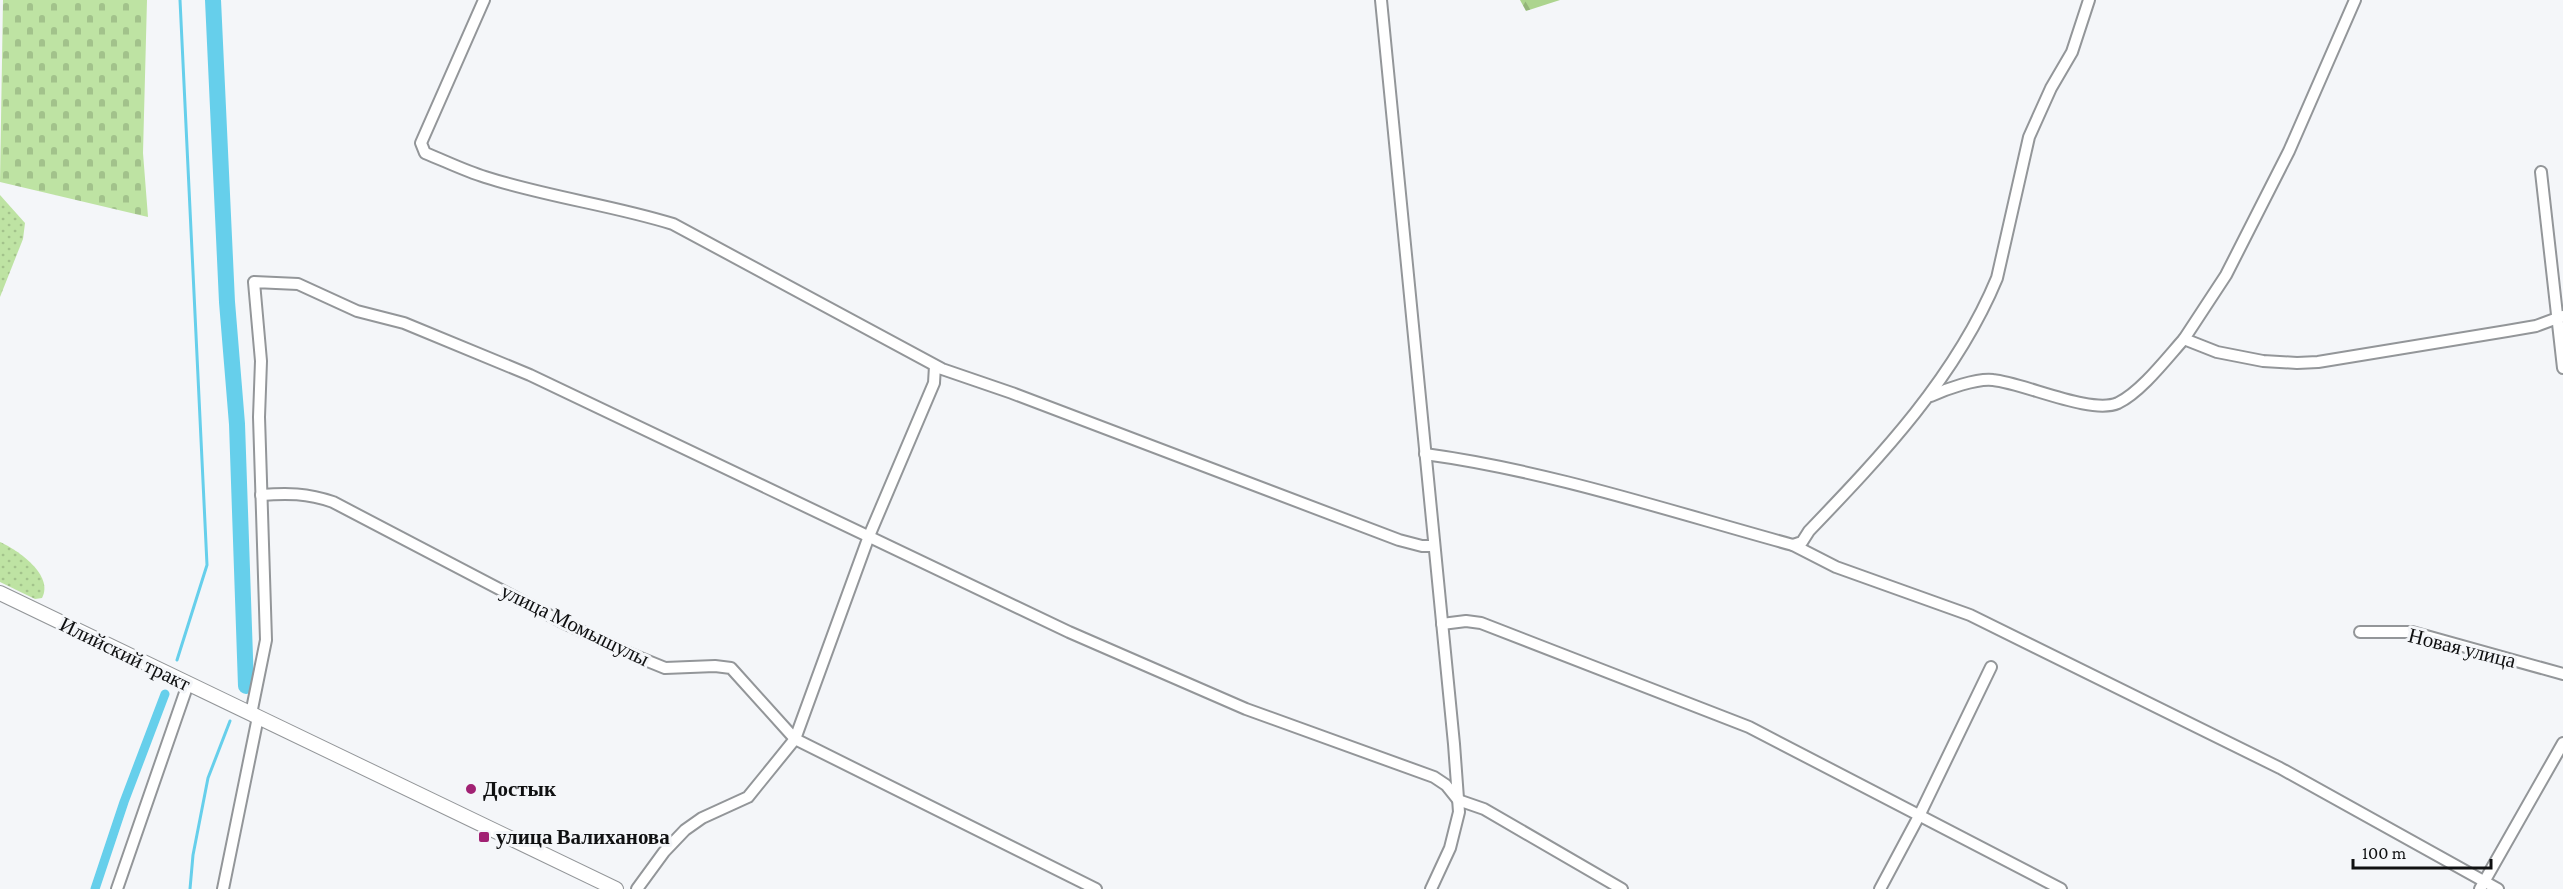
<svg xmlns="http://www.w3.org/2000/svg" width="2563" height="889" font-family="'Crimson Pro',serif">
	<defs>
		<pattern id="grass-dots" width="8" height="8" patternUnits="userSpaceOnUse" patternTransform="scale(1.5)"><rect width="8" height="8" fill="#bee3a3"/><path d="M2 2h.1M6 6h.1" fill="none" stroke="#a2c28b" stroke-width="1.8" stroke-linecap="round"/></pattern>
		<pattern id="forest-firs" width="22" height="20" patternUnits="userSpaceOnUse" patternTransform="scale(1.5)"><rect width="22" height="20" fill="#acd48e"/><path d="M5 1l3.5 6h-7zM16 11l3.5 6h-7z" fill="#93b579"/></pattern>
		<pattern id="cemetery-stones" width="16" height="16" patternUnits="userSpaceOnUse" patternTransform="scale(1.5)"><rect width="16" height="16" fill="#bee3a3"/><path d="M2 7V4a2 2 0 0 1 4 0v3zM10 15v-3a2 2 0 0 1 4 0v3z" fill="#a2c28b"/></pattern>
	</defs>
	<rect width="100%" height="100%" fill="#f4f6f9"/>
	<g fill="url(#grass-dots)">
		<path d="M0,195L25,223L23,239L0,297Z"/>
		<path d="M0,542C18,550 54,575 42,598L35,599L0,582Z"/>
	</g>
	<path fill="url(#forest-firs)" d="M1520,0H1560L1526,11Z"/>
	<path fill="url(#cemetery-stones)" d="M3,0H147L143,153L148,217L0,182Z"/>
	<g fill="none" stroke-linecap="round" stroke-linejoin="round">
		<g stroke="#66cfeb" stroke-width="3">
			<path d="M177,660L207,565L180,0"/>
			<path d="M190,889L193,855L208,778L230,721"/>
		</g>
		<path stroke="#66cfeb" stroke-width="9" d="M95,889L124,802L165,694"/>
		<path stroke="#66cfeb" stroke-width="16" d="M213,0L227,302L237,424L246,686"/>
		<g stroke="#939699" stroke-width="14">
			<g id="minor">
				<path d="M484,0L421,143L425,153C445,161 465,171 485,177C547,197 612,205 673,224L942,369L1012,393L1399,540L1422,546H1434"/>
				<path d="M1381,0L1454,744L1459,812L1450,848L1431,889"/>
				<path d="M2355,0L2289,151L2226,275L2184,339L2217,352L2263,361L2297,363L2318,362L2507,331L2536,326L2563,316"/>
				<path d="M2541,172L2563,368"/>
				<path d="M1931,396C1946,389 1977,378 1993,380C2024,383 2091,415 2118,403C2141,392 2167,358 2184,339"/>
				<path d="M1425,454C1550,471 1672,512 1793,545L1802,542L1809,531C1882,455 1956,377 1997,278L2029,137L2051,88L2072,52L2089,0"/>
				<path d="M261,495C287,493 307,493 333,502L566,624L633,655L665,668L715,666L731,668L795,739L1096,889"/>
				<path d="M1793,545L1836,567L1970,615L2280,768L2498,889"/>
				<path d="M1442,624L1466,621L1481,623L1749,727L2061,889"/>
				<path d="M2360,632H2412L2563,674"/>
				<path d="M251,714L266,640L259,417L261,361L254,282L298,284L357,311L404,323L530,375L1069,632L1246,709L1434,777L1446,785L1458,800L1484,809L1622,889"/>
				<path d="M117,889L188,684"/>
				<path d="M223,889L258,717"/>
				<path d="M637,889L664,852L685,830L702,818L748,797L795,739L869,536L934,383L935,366"/>
				<path d="M1880,889L1919,816L1991,667"/>
				<path d="M2480,889L2563,743"/>
			</g>
		</g>
		<g stroke="#939699" stroke-width="16">
			<path id="major" d="M0,593L616,889"/>
		</g>
		<use href="#minor" stroke="#fff" stroke-width="10"/>
		<use href="#major" stroke="#fff" stroke-width="14"/>
	</g>
	<g fill="#a12173" stroke="#f4f6f9" stroke-width="2">
		<circle cx="471" cy="789" r="6"/>
		<rect x="478" y="831" width="12" height="12" rx="3"/>
	</g>
	<g text-anchor="middle" stroke-width="6" stroke-linejoin="round" paint-order="stroke">
		<g font-size="21" fill="#0f1011" stroke="#f4f6f9">
			<text transform="translate(575 625) rotate(26)" y="7">улица Момышулы</text>
			<text transform="translate(2462 648) rotate(14)" y="7">Новая улица</text>
			<text transform="translate(125 654) rotate(26)" y="7">Илийский тракт</text>
		</g>
		<g font-size="21" font-weight="bold" fill="#0f1011" stroke="#f4f6f9" text-anchor="start">
			<text x="483" y="796">Достык</text>
			<text x="496" y="844">улица Валиханова</text>
		</g>
	</g>
	<path d="M2353 859v9h138v-9" fill="none" stroke="#0f1011" stroke-width="3"/>
	<text x="2362" y="859" font-size="18" fill="#0f1011" stroke="#f4f6f9" stroke-width="4.5" paint-order="stroke">100 m</text>
</svg>
